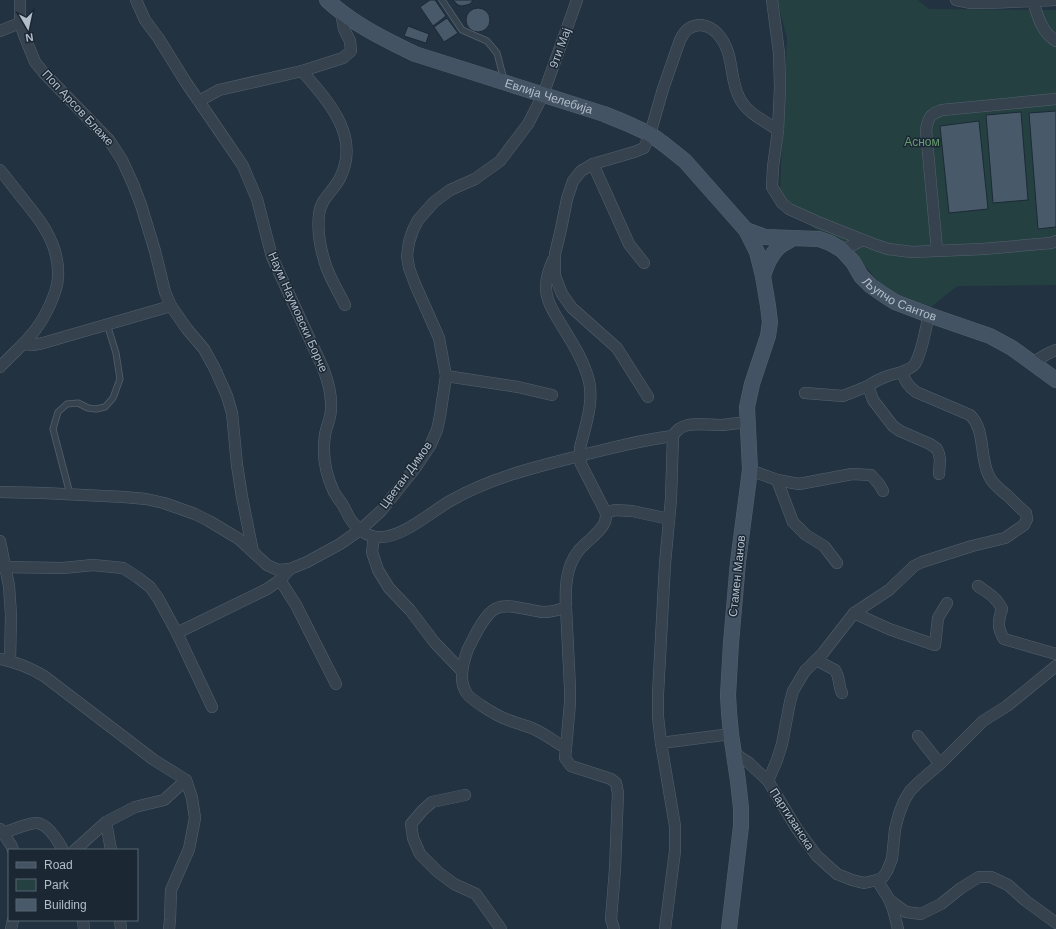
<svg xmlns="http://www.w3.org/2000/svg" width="1056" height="929" font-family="Helvetica,sans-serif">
	<rect width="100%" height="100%" fill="#223240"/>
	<path fill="#244041" d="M777,0H918L929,9L1056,10V285L957,286L931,307L884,289L867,268L789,209L780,194L784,87L787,38Z"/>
	<g fill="#485969" stroke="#1d2a36">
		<path d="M430,0H435L446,16L433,26L420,7Z"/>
		<path d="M453,0H473L470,4L462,6L458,5Z"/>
		<circle cx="478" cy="20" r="12"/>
		<path d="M447,18L458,33L444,42L434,27Z"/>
		<path d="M408,26L429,34L426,43L404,36Z"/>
		<path d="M1056,111V227L1038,229L1029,113Z"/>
		<path d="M1021,112L1028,200L993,203L986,115Z"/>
		<path d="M979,121L988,209L949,213L940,126Z"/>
	</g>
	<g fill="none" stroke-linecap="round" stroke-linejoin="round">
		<g stroke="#54616d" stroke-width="7">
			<g id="lane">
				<path d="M442,0L462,30L487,41L497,53L504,80"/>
				<path d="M70,494L53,429L55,422L58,412L67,404L78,403L88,408L96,409L105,407L113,398L120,379L116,353L107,324"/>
			</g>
		</g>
		<g stroke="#54616d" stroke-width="12">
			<g id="street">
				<path d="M20,0V23L24,35L35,62L44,73L109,140L122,160L133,184L141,205L155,251L165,292L171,306"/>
				<path d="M136,0L145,20L159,39L185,81L222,135L243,166L251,185L257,199L272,257L323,368C328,381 332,395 331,409C331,418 326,427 325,435C322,454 326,475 334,492C337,497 341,502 344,507C346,511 348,516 351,520C357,529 368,537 378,537C401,539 431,512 450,501C490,478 535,467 579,456C610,448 641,440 673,436"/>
				<path d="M772,0L779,53L780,87L778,130L773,167L772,187L782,203L789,209L818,222L876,245L888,249L912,252L983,249L1051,243L1056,241"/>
				<path d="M956,0L971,3H986L1056,0"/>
				<path d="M1033,1C1038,16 1041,32 1056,41"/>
				<path d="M0,31L20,23"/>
				<path d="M302,71C328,101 361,136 340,178C333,192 320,199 319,215C317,232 321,251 326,266C330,278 339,293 345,305"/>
				<path d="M199,101L219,90L302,71L343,58L351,51L350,41L344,29L341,13"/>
				<path d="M593,164L629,244L644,263"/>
				<path d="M0,170C9,181 18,193 27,204C33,212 40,220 45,229C54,244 59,261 58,278C57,293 45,317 36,329C26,343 12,354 0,367"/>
				<path d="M842,250L863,240"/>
				<path d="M937,250L926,130C928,118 930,114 942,110L1056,99"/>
				<path d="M553,260C549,269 546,278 546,287C546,302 555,314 562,326C573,344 584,361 589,381C594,403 585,427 580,448V456L581,464L606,513L615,510L632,511L669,519"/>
				<path d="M23,344L33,345L43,343L171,306L187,329L204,349L215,369L227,396L232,413L237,465L242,497L253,552"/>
				<path d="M1032,363L1047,354L1056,350"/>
				<path d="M902,372C890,375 879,378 868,386L873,400L893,426L900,431L930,444L937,449L939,454L940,460L939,474"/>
				<path d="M446,376L518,387L552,395"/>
				<path d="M805,393L843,396L868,386"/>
				<path d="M648,397L617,348L572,308L562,294L555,276V254L561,229L567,199L573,181L581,171L593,164L634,152L644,148L650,134L663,89L680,40C684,31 690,25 701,25C708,26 712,28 717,33C736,54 728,78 740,99C748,114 765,121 778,130"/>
				<path d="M750,470L777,480L799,484L852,474L871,475L879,484L883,491"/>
				<path d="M777,480L793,522L806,535L824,546L837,563"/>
				<path d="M0,492L43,493L124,497L146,499L164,503L195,514L209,521L239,539L267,565L278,570L290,569L307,562L340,544L360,530L381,511L416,467L430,446L437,430L440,416L446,376L439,338L415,284L409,268L407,256L409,242L413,230L418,220L434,202L450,190L475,179L500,161L528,124L543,95L577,0"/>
				<path d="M606,513C606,515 606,519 605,522C601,532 586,542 579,550C566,566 565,587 566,607C559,610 551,612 543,612C529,611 508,602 495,609C484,615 474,637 468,649C463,662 458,679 466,692C469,699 497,716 506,719C515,723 525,725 534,729C545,734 555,742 566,748L565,758L571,766L611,779L616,783L618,793L615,869L611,919L614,929"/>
				<path d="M374,537L372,552L378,570L389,588L410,610L435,643L461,670"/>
				<path d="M0,541L9,586L11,615L10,661"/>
				<path d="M0,567L63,568L93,565L123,568L137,577L150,587L158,598L177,633L212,707"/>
				<path d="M280,580L296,605L336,684"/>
				<path d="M978,586C988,593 997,598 1002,609C998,621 997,628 1004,639L1056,654"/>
				<path d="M854,613L889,629L935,645L938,618L947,603"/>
				<path d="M177,633L267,589L280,580L290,569"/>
				<path d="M0,659C16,662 30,668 44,676L154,760L186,780"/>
				<path d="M816,660L835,670C840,677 838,685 842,693"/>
				<path d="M918,736L940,764"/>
				<path d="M661,743L731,734"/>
				<path d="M566,748L570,703V688L566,607"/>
				<path d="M734,753L749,763L768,781L797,829L817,856L837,874L852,880L864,883L877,880L883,877L887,871L892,859L895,829L899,814L904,801L910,791L919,782L940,764L983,721L1007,706L1056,666"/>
				<path d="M768,781L777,760L782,744L790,702L793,691L805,671L823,653L854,613L889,590L914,566L922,562L972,546L1005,538L1024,525L1027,519L1026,513C1020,508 1014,502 1008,496C1001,490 993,485 989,476C979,457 986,430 970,415L916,392C908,386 905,381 902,372C906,370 912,368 915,364C923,350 925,330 929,315"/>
				<path d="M465,795L432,802L422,811L411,824L413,838L420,854L438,872L454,884L476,894L501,929"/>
				<path d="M106,822L135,807L164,800L186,780L192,798L195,818L189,849L171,890L170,920L169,929"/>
				<path d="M0,829L11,845L13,850"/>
				<path d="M3,833C10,831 30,822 37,823C48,824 58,841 63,850"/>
				<path d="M75,850L106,822L111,850"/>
				<path d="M877,880L889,899L896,905L906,912L921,914L941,904L961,888L979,877H991L1008,885L1026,901L1056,923"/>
				<path d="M889,899L893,909L898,929"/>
				<path d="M83,920L84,929"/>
				<path d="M120,920L121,929"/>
				<path d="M11,929L13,920"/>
				<path d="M665,929L675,851V826L661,743L658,717V694L665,564L671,499L673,436C683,418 706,426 722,425C731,424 739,423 748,422"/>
			</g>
		</g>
		<g stroke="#54616d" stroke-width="16">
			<g id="secondary">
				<path id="s1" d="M327,0C353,24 384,39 415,54L604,114L626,123L650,134L665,145L685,161L746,230L757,252L763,276L768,306L770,322L768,336L752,384L747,407L750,470L738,562L731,643L728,695L729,712L731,734L738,781L741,808V826L729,929"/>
				<path id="s2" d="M746,230L765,237L819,239L830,243L842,250L853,262L861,276L871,286L884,295L895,302L929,315L990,336L1012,348L1056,380"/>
				<path d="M763,276C766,266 771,254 779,247C783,243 789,241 794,238"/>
			</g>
		</g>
		<use href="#lane" stroke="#36434f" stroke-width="5.5"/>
		<use href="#street" stroke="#36434f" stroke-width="11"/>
		<use href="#secondary" stroke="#445363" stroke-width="15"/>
	</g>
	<g text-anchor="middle" stroke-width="3" stroke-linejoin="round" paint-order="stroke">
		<g font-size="12" fill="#b2beca" stroke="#1b2834">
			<text transform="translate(560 48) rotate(-70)" y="4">9ти Мај</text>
			<text dy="4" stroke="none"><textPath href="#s1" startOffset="244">Евлија Челебија</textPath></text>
			<text transform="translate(78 108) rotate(47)" y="4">Поп Арсов Блаже</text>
			<text dy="4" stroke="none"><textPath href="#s2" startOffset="178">Љупчо Сантов</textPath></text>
			<text transform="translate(298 312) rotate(66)" y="4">Наум Наумовски Борче</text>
			<text transform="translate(406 475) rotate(-54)" y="4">Цветан Димов</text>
			<text transform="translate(737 576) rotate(-84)" y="4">Стамен Манов</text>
			<text transform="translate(792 819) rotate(57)" y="4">Партизанска</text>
		</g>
		<g font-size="12" fill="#679d6e" stroke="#1b2834">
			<text x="922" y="146">Асном</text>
		</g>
	</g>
	<rect x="8" y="849" width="130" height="72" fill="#1b2834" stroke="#576470"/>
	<rect x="16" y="862" width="20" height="6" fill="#445363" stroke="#576470"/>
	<text x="44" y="869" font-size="12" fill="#b2beca">Road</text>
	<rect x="16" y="879" width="20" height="12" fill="#244041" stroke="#576470"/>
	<text x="44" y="889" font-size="12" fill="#b2beca">Park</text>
	<rect x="16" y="899" width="20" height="12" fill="#485969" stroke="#576470"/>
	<text x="44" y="909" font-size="12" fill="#b2beca">Building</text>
	<g transform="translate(28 28) rotate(171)" stroke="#1b2834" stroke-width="3" paint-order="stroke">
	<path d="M0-3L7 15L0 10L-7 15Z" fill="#b2beca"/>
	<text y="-6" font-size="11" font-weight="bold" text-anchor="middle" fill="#b2beca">N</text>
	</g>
</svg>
